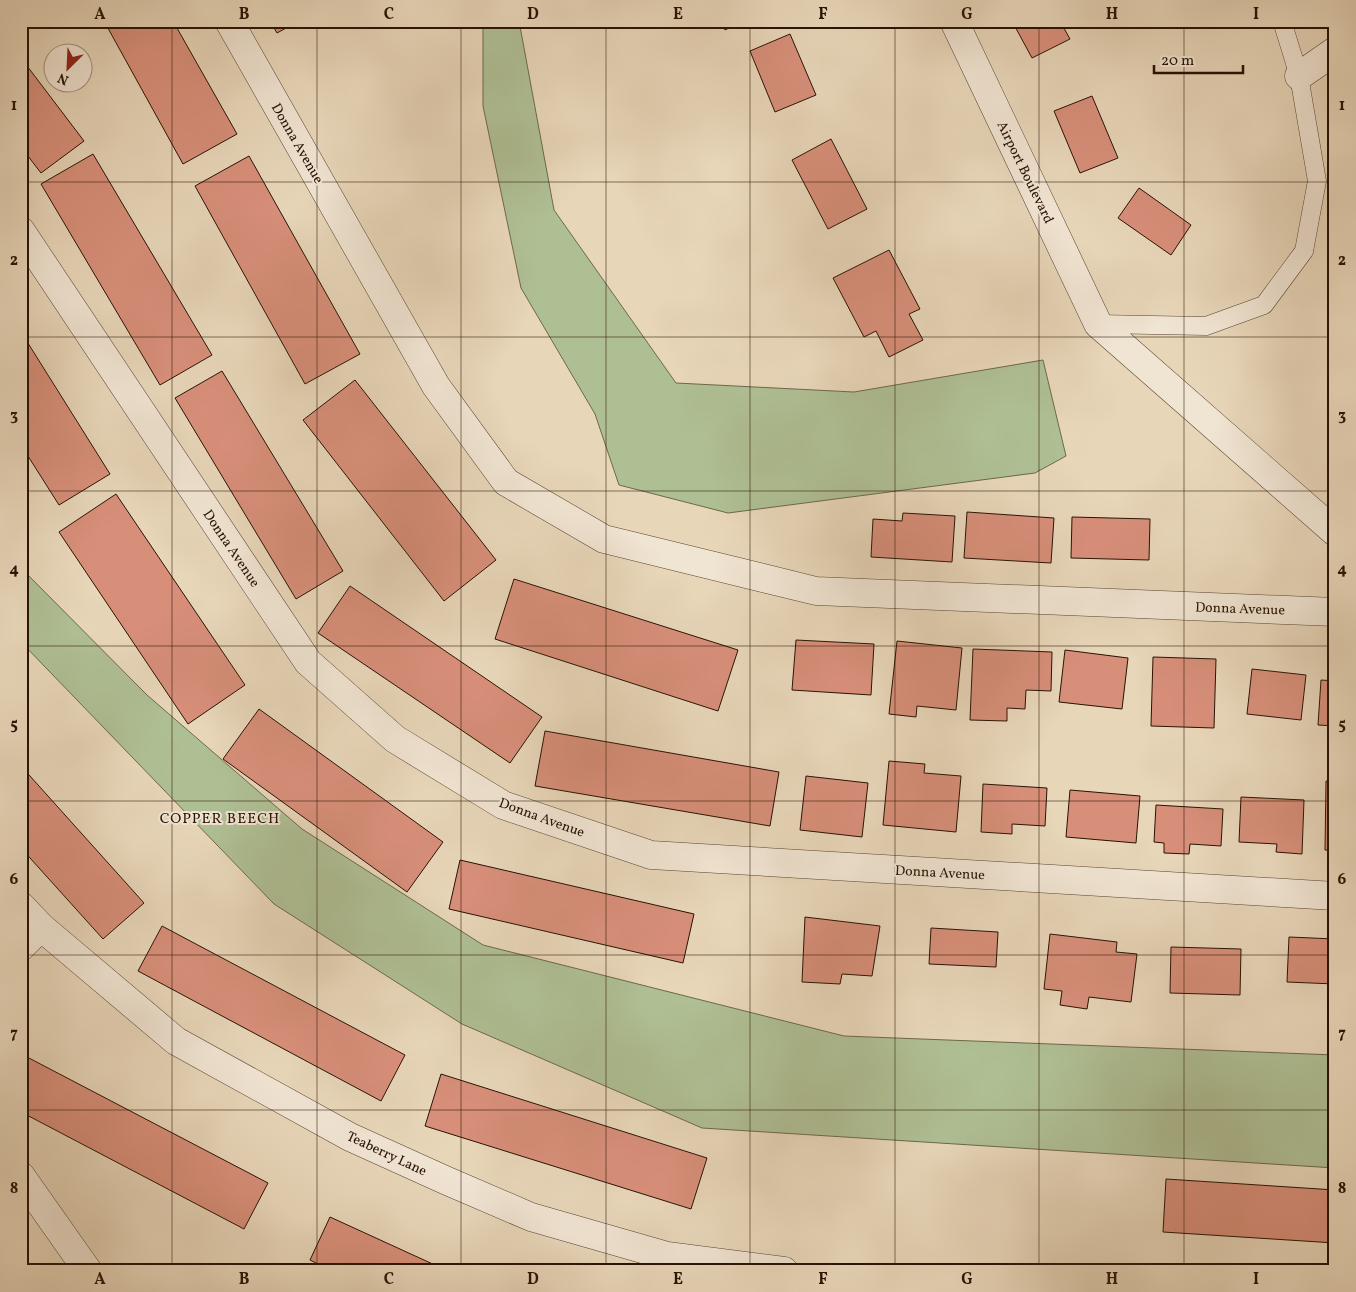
<svg xmlns="http://www.w3.org/2000/svg" width="1356" height="1292" font-family="Vollkorn,serif">
	<rect width="100%" height="100%" fill="#e8d6b9"/>
	<filter id="stains"><feTurbulence type="fractalNoise" baseFrequency=".004" numOctaves="4"/><feColorMatrix values="0 0 0 0 .2 0 0 0 0 .09 0 0 0 0 .02 0 0 0 .5 -.17"/></filter>
	<radialGradient id="worn" r=".72"><stop offset=".6" stop-color="#630" stop-opacity="0"/><stop offset="1" stop-color="#630" stop-opacity=".3"/></radialGradient>
	<g fill="#afbf94" stroke="#6c684c">
		<path d="M483,21H519L554,210L676,383L854,392L1043,360L1066,456L1035,473L728,513L619,485L595,414L521,288L483,106Z"/>
		<path d="M21,568L147,695L302,829L483,945L844,1036L1335,1055V1168L702,1128L462,1024L274,904L21,642Z"/>
	</g>
	<g fill="#d88f7a" stroke="#281203">
		<path d="M104,21H173L237,134L183,164Z"/>
		<path d="M270,21H299L277,33Z"/>
		<path d="M721,21H743L725,30Z"/>
		<path d="M1012,21H1060L1070,39L1032,58Z"/>
		<path d="M790,34L816,95L775,112L750,51Z"/>
		<path d="M21,58L84,141L41,173L21,147Z"/>
		<path d="M1092,96L1118,158L1080,173L1054,111Z"/>
		<path d="M831,139L867,209L828,229L792,160Z"/>
		<path d="M93,154L212,355L160,385L41,184Z"/>
		<path d="M249,156L360,354L305,384L195,186Z"/>
		<path d="M1139,188L1191,225L1171,255L1118,218Z"/>
		<path d="M889,250L920,309L909,314L923,340L889,357L876,331L864,337L833,278Z"/>
		<path d="M21,332L110,474L59,505L21,445Z"/>
		<path d="M222,371L343,571L296,599L175,398Z"/>
		<path d="M355,380L496,560L444,601L303,420Z"/>
		<path d="M116,494L245,685L188,724L59,532Z"/>
		<path d="M967,512L1054,518L1051,563L964,558Z"/>
		<path d="M903,513L955,516L952,562L871,557L873,519L902,521Z"/>
		<path d="M1072,517L1150,519L1149,560L1071,558Z"/>
		<path d="M514,579L738,650L718,711L495,639Z"/>
		<path d="M350,586L542,717L510,763L318,633Z"/>
		<path d="M796,640L874,644L871,695L792,690Z"/>
		<path d="M897,641L962,648L956,710L917,706L916,717L889,714Z"/>
		<path d="M973,649L1052,652L1051,691L1026,690L1025,709L1007,708V721L970,720Z"/>
		<path d="M1065,650L1128,658L1122,709L1059,702Z"/>
		<path d="M1153,657L1216,659L1214,728L1151,726Z"/>
		<path d="M1252,669L1306,675L1301,720L1247,714Z"/>
		<path d="M1321,680L1335,681V726L1318,725Z"/>
		<path d="M259,709L443,842L407,892L223,759Z"/>
		<path d="M545,731L779,772L770,826L535,786Z"/>
		<path d="M889,761L925,764L924,773L961,776L956,832L883,825Z"/>
		<path d="M21,766L144,903L103,939L21,848Z"/>
		<path d="M806,776L868,783L862,837L800,830Z"/>
		<path d="M1326,781H1335V851L1325,850Z"/>
		<path d="M983,784L1047,788L1045,826L1012,824V834L981,832Z"/>
		<path d="M1070,790L1140,796L1136,843L1066,837Z"/>
		<path d="M1241,797L1304,800L1302,854L1276,852L1277,844L1239,842Z"/>
		<path d="M1156,805L1223,809L1221,846L1190,844L1189,854L1164,853V843L1154,842Z"/>
		<path d="M460,860L694,914L683,963L449,909Z"/>
		<path d="M805,917L880,926L872,976L842,974L840,984L802,982Z"/>
		<path d="M162,926L405,1055L381,1101L138,971Z"/>
		<path d="M931,928L998,932L996,967L929,964Z"/>
		<path d="M1050,934L1117,942L1116,952L1137,954L1131,1002L1089,997L1087,1009L1060,1005L1062,991L1044,989Z"/>
		<path d="M1289,937L1335,939V984L1287,982Z"/>
		<path d="M1171,947L1241,949L1240,995L1170,993Z"/>
		<path d="M27,1057L268,1183L244,1229L21,1112V1068Z"/>
		<path d="M441,1074L707,1158L691,1209L425,1126Z"/>
		<path d="M1166,1179L1335,1190V1243L1163,1232Z"/>
		<path d="M330,1217L448,1271H332L310,1260Z"/>
	</g>
	<g fill="none" stroke-linecap="round" stroke-linejoin="round">
		<g stroke="#584330" stroke-width="19">
			<path id="service" d="M1098,324L1206,326L1264,305L1304,251L1317,181L1299,76L1282,21"/>
		</g>
		<g stroke="#584330" stroke-width="29">
			<g id="minor">
				<path d="M229,21L436,386L506,482L604,539L816,591L1335,612"/>
				<path d="M954,21L1098,324L1335,532"/>
				<path d="M1299,76L1335,51"/>
				<path d="M21,231L308,662L395,739L503,805L651,855L1335,896"/>
				<path d="M21,906L41,927L176,1041L350,1137L445,1180L531,1217L667,1256L784,1271"/>
				<path d="M21,947L41,927"/>
				<path d="M21,1176L88,1271"/>
			</g>
		</g>
		<use href="#service" stroke="#f0e4d2" stroke-width="18"/>
		<use href="#minor" stroke="#f0e4d2" stroke-width="28"/>
	</g>
	<path fill="none" stroke="#281203" stroke-width="1" stroke-opacity="0.55" d="M172,21V1271M317,21V1271M461,21V1271M606,21V1271M750,21V1271M895,21V1271M1039,21V1271M1184,21V1271M21,182H1335M21,337H1335M21,491H1335M21,646H1335M21,801H1335M21,955H1335M21,1110H1335"/>
	<g text-anchor="middle" stroke-width="4" stroke-linejoin="round" paint-order="stroke">
		<g font-size="14" fill="#281203" stroke="#f0e4d2">
			<text transform="translate(298 143) rotate(60)" y="5">Donna Avenue</text>
			<text transform="translate(1026 172) rotate(64)" y="5">Airport Boulevard</text>
			<text transform="translate(232 548) rotate(56)" y="5">Donna Avenue</text>
			<text transform="translate(1240 608) rotate(2)" y="5">Donna Avenue</text>
			<text transform="translate(542 817) rotate(20)" y="5">Donna Avenue</text>
			<text transform="translate(940 872) rotate(3)" y="5">Donna Avenue</text>
			<text transform="translate(387 1153) rotate(25)" y="5">Teaberry Lane</text>
		</g>
		<g font-size="15" letter-spacing="1" fill="#281203" stroke="#f0e4d2">
			<text x="220" y="823">COPPER BEECH</text>
		</g>
	</g>
	<rect width="1356" height="1292" fill="none" stroke="#e8d6b9" stroke-width="55"/>
	<g transform="translate(68 68) rotate(204)"><circle r="24" fill="#f0e4d2" stroke="#a0907f"/>
	<path d="M0-4L9 19L0 12L-9 19Z" fill="#8f2418"/>
	<text y="-8" font-size="14" font-weight="bold" text-anchor="middle" fill="#281203">N</text>
	</g>
	<path d="M1154 65v8h89v-8" fill="none" stroke="#281203" stroke-width="2.5"/>
	<text x="1161" y="65" font-size="15" fill="#281203" stroke="#f0e4d2" stroke-width="4" paint-order="stroke">20 m</text>
	<rect x="28" y="28" width="1300" height="1236" fill="none" stroke="#281203" stroke-width="2"/>
	<g font-size="16" text-anchor="middle" font-weight="bold" fill="#281203">
		<text x="100" y="19">A</text>
		<text x="244" y="19">B</text>
		<text x="389" y="19">C</text>
		<text x="533" y="19">D</text>
		<text x="678" y="19">E</text>
		<text x="823" y="19">F</text>
		<text x="967" y="19">G</text>
		<text x="1112" y="19">H</text>
		<text x="1256" y="19">I</text>
		<text x="14" y="110">1</text>
		<text x="1342" y="110">1</text>
		<text x="14" y="265">2</text>
		<text x="1342" y="265">2</text>
		<text x="14" y="420">3</text>
		<text x="1342" y="420">3</text>
		<text x="14" y="574">4</text>
		<text x="1342" y="574">4</text>
		<text x="14" y="729">5</text>
		<text x="1342" y="729">5</text>
		<text x="14" y="884">6</text>
		<text x="1342" y="884">6</text>
		<text x="14" y="1038">7</text>
		<text x="1342" y="1038">7</text>
		<text x="14" y="1193">8</text>
		<text x="1342" y="1193">8</text>
		<text x="100" y="1284">A</text>
		<text x="244" y="1284">B</text>
		<text x="389" y="1284">C</text>
		<text x="533" y="1284">D</text>
		<text x="678" y="1284">E</text>
		<text x="823" y="1284">F</text>
		<text x="967" y="1284">G</text>
		<text x="1112" y="1284">H</text>
		<text x="1256" y="1284">I</text>
	</g>
	<rect width="100%" height="100%" filter="url(#stains)"/>
	<rect width="100%" height="100%" fill="url(#worn)"/>
</svg>
